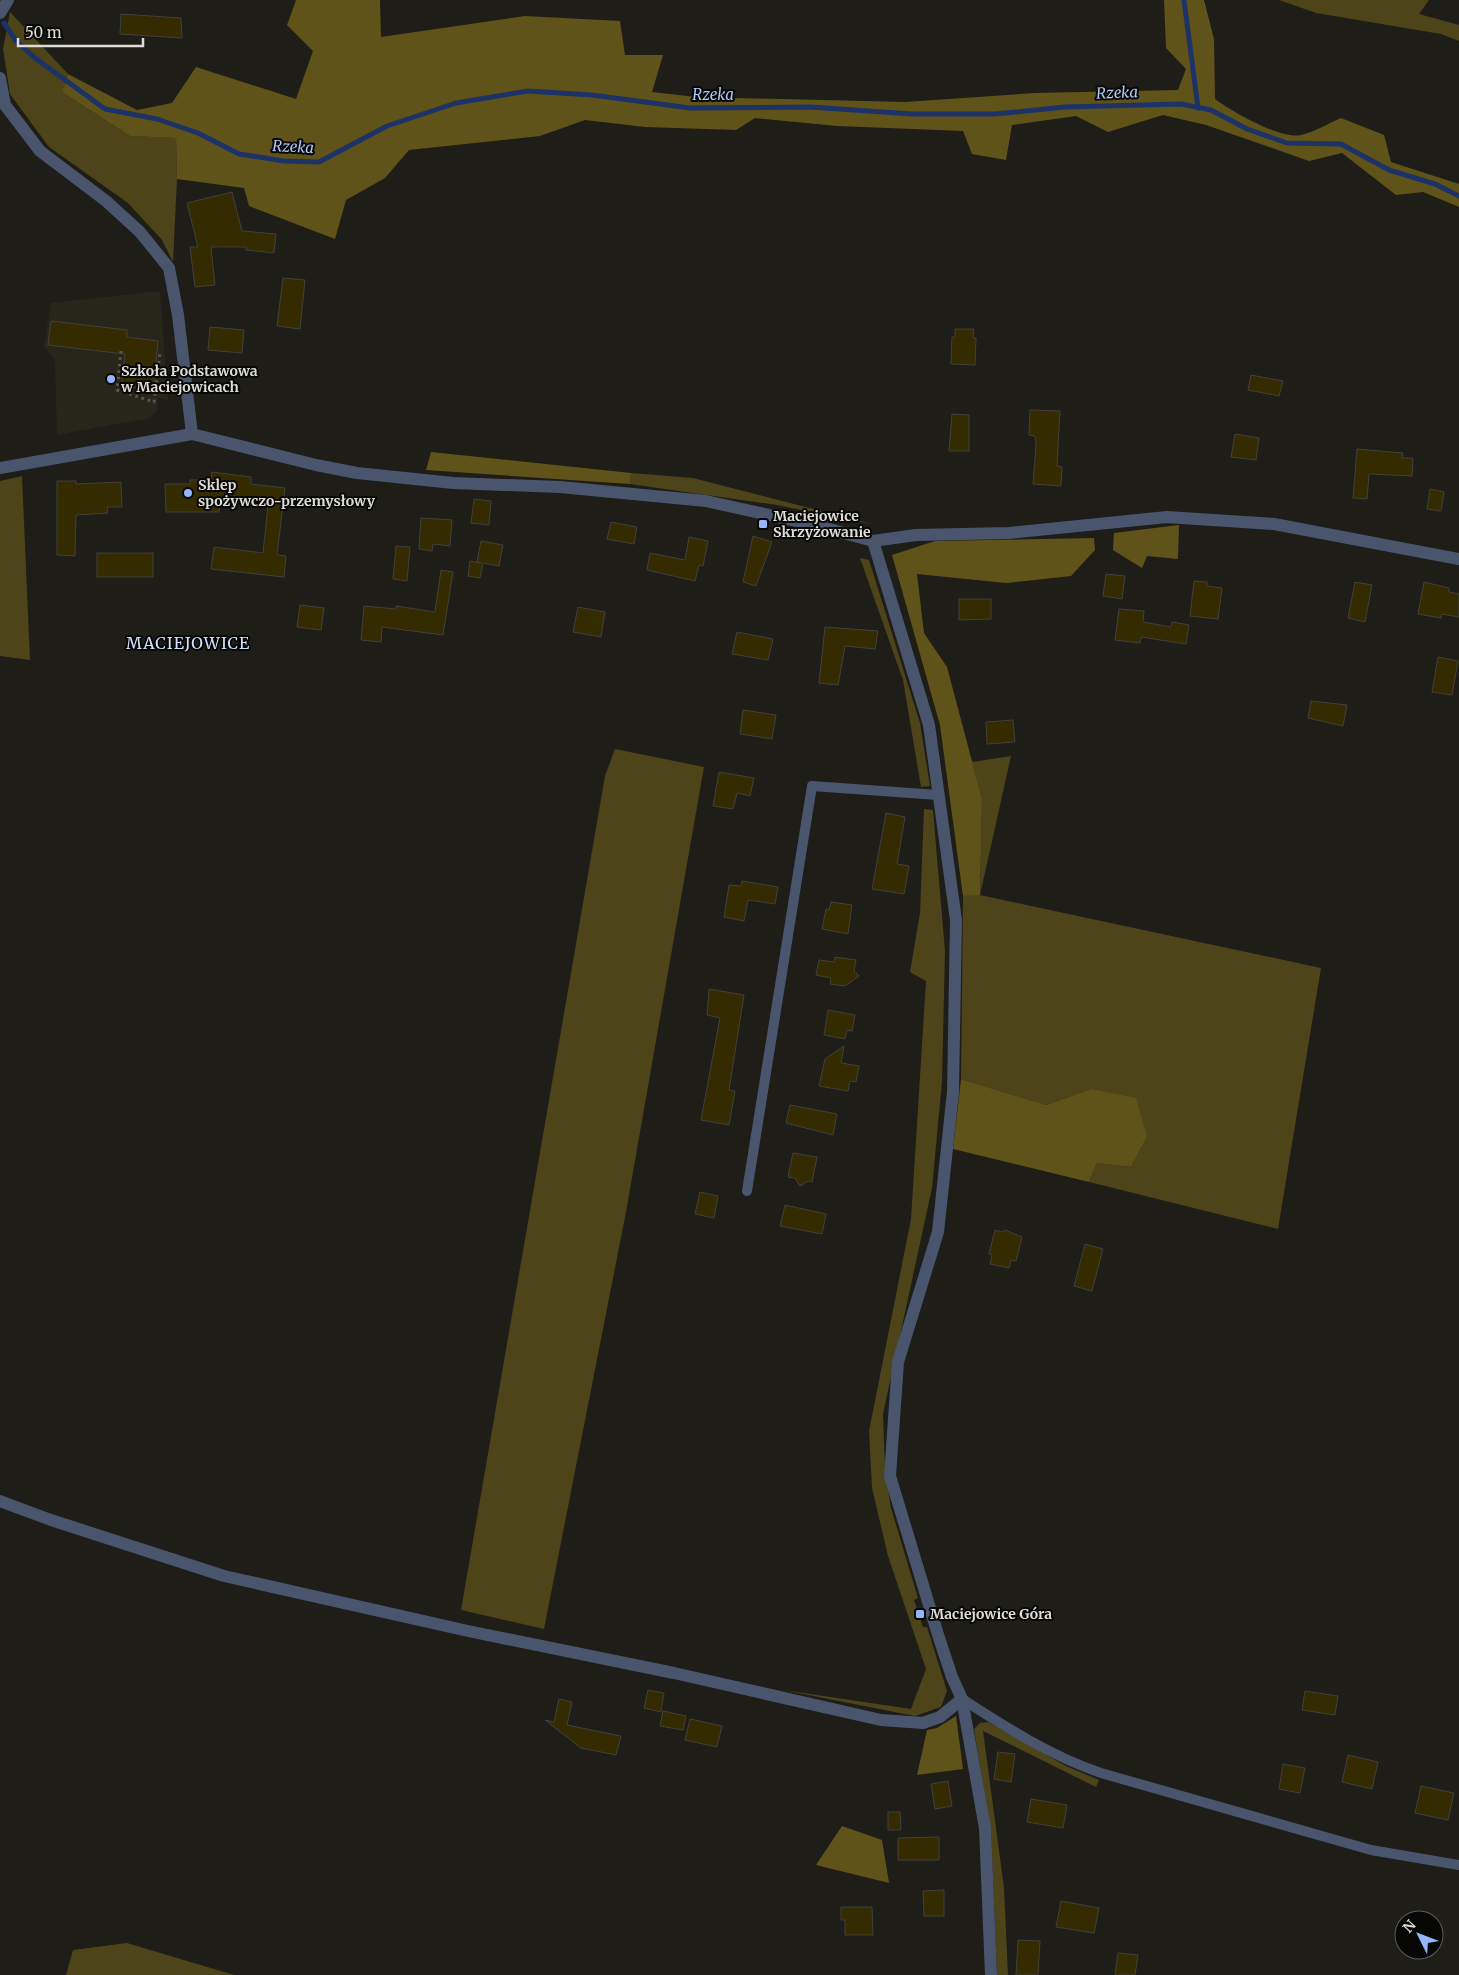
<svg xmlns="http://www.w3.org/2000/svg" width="1459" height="1975" font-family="Merriweather,serif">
	<rect width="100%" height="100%" fill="#1e1d18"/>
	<path fill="#28261b" d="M160,291L168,400L158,398L157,410L150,418L57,435L55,360L44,346L51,303Z"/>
	<g fill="#4d441a">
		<path d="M1279,0H1429L1419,14L1459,25V41L1441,34L1316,13Z"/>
		<path d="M10,12L68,74L62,92L130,136L176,138L177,179L173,262L162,240L128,203L49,147L10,94L3,49Z"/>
		<path d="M631,473L693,478L876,525L777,505L630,484Z"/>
		<path d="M22,476L30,660L0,656V481Z"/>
		<path d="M860,558L869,560L920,723L930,786L921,787L903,680Z"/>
		<path d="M615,749L704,767L626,1212L544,1629L461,1610L605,776Z"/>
		<path d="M1011,756L980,895L1321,968L1278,1229L1089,1182L1097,1163L1131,1167L1147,1137L1091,1089L1046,1105L961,1079L963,896L980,894L982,799L972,762Z"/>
		<path d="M924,809L933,810L945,951L942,1082L932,1188L883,1414L885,1468L891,1508L918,1598L914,1600L923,1627H927L947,1691L941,1707L915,1716L783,1690L911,1709L926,1669L888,1556L872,1488L869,1431L911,1219L926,981L910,972L920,913Z"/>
		<path d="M988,1722L1066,1766L1099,1780L1096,1787L983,1731L1004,1888L1008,1975H997L991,1832L974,1729L980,1723Z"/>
		<path d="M127,1943L234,1975H66L73,1950Z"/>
	</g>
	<g fill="#605319">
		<path d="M296,0H380L381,37L525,16L620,21L625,55H663L652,92L696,97L905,102L1035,93L1178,90L1186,69L1166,48L1164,0H1204L1214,39L1215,99C1231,111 1281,140 1301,135C1315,132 1329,123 1341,118L1384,135L1391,162L1459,184V207L1423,192L1396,195L1342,153L1309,161L1206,125L1163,115L1108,132L1076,116L1012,125L1006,160L972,154L963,131L837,126L755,118L736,130L645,127L585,120L540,136L409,150L385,178L346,200L335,239L249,206L244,188L177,179L176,138L130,136L62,92L68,74L137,110L172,103L196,67L296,99L313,51L287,25Z"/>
		<path d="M431,452L631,473L630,484L426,470Z"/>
		<path d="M1179,525L1178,559L1147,556L1142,568L1113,550L1114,533Z"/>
		<path d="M1094,538L1095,550L1071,576L1006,583L917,574L924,633L947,667L982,799L980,895L963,896L940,725L892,555L935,541Z"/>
		<path d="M961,1079L1046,1105L1091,1089L1136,1098L1147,1137L1131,1167L1097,1163L1089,1182L953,1149Z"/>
		<path d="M956,1716L963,1769L917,1775L927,1730L937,1728Z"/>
		<path d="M842,1826L882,1840L889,1883L816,1865Z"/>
	</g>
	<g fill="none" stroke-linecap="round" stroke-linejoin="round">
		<g stroke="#1d3368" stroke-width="5">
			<path d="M1184,0L1198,108"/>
			<path d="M4,23L16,41L35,58L105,109L157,119L198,133L239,154L284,161L319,162L387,126L456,103L528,91L592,95L690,108L810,107L912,114H995L1065,107L1181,104L1211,110L1247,129L1287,143L1341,144L1389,170L1435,184L1459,196"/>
		</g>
	</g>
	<g fill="#342b01" stroke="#42413c">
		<path d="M121,14L181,18L182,38L120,34Z"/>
		<path d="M232,192L242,231L276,234L274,253L246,250V247H211L215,285L195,287L190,247H198L187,203Z"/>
		<path d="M283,278L305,280L300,329L277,326Z"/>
		<path d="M51,321L127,330V337L158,341L153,390L121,386L125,354L48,345Z"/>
		<path d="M210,327L244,330L242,353L208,350Z"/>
		<path d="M955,329H974L973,338H976L975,365L951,364L952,337H955Z"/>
		<path d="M1251,375L1283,381L1279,396L1248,390Z"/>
		<path d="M1030,410L1060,411L1057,466L1062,467L1061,486L1033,484L1036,444L1035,436L1029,435Z"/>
		<path d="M952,414L969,415V451H949Z"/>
		<path d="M1235,434L1259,438L1256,460L1231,457Z"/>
		<path d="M1357,449L1403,453L1402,458H1413L1412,476L1369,474L1367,499L1353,498Z"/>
		<path d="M212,472L251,477V484L285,488L277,555L286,556L284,577L211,569L214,547L263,553L268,505L236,501L235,505L220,503L219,512H166L165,484H190V480H211Z"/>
		<path d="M57,481H76V484L121,482L122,507H107L108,513L76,515L75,556L57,555Z"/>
		<path d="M1430,489L1444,492L1441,511L1427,509Z"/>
		<path d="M474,499L491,501L489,525L471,523Z"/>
		<path d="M421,518L452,520L450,546L433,544L432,551L419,549Z"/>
		<path d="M611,522L637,527L634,544L607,539Z"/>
		<path d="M753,536L772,542L756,586L743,582Z"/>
		<path d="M689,537L708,541L703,566L699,565L695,581L647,570L650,553L685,560Z"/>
		<path d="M481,541L503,545L499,566L483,563L480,578L468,576L470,561L481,563L477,562Z"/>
		<path d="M396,546L410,547L407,581L393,579Z"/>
		<rect x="97" y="553" width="56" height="24"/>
		<path d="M441,570L453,572L443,635L382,627L381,642L361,640L364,606L396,609V606L435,612Z"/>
		<path d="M1106,574L1125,576L1122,599L1103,596Z"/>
		<path d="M1194,581L1207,582V586L1222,588L1218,619L1190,616Z"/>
		<path d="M1355,582L1372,585L1365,622L1348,618Z"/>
		<path d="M1424,582L1449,588V592L1459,594V617L1442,614L1441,618L1418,614Z"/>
		<path d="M959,599H991V619L959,620Z"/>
		<path d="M300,605L324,608L321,630L297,627Z"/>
		<path d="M578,607L605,612L601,637L573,632Z"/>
		<path d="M1119,609L1144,611L1143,622L1171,627L1172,622L1189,625L1186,644L1141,637L1140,643L1115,640Z"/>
		<path d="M825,627L878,631L875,649L845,646L838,685L819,683Z"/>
		<path d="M737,632L773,639L768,660L732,654Z"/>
		<path d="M1438,657L1458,661L1452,695L1432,692Z"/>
		<path d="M1311,701L1347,705L1343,726L1308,718Z"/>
		<path d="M743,710L776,715L772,739L740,734Z"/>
		<path d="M1013,720L1015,742L987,744L986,722Z"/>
		<path d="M719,772L754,778L750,796L737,793L733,809L713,806Z"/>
		<path d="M886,813L905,817L897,864L909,866L904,894L872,889Z"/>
		<path d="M742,881L778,887L775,904L748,900L744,921L724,917L729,885L741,886Z"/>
		<path d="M831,902L852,905L848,934L822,929L826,909L829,910Z"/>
		<path d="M835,957L856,960L854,971L859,976L845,986L830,984L831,978L816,975L819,960L834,962Z"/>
		<path d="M709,989L744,995L729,1090L735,1091L729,1125L701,1120L720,1018L707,1015Z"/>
		<path d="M828,1010L855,1015L852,1031L847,1030L845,1039L824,1035Z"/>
		<path d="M844,1046L841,1063L859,1066L856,1082L850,1081L848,1091L819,1086L825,1059Z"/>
		<path d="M790,1105L837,1114L833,1135L786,1123Z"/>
		<path d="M793,1153L817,1157L812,1182L808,1181L800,1186L795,1178L788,1177Z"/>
		<path d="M700,1192L718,1196L714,1218L695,1214Z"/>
		<path d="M785,1205L826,1214L822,1234L780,1226Z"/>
		<path d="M995,1230L1002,1232L1005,1230L1022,1237L1016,1261L1011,1260L1009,1268L990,1264L992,1255L989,1254Z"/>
		<path d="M1085,1244L1103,1249L1092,1291L1074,1286Z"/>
		<path d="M648,1690L664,1693L661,1712L644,1708Z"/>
		<path d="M1305,1691L1338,1696L1335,1715L1302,1710Z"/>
		<path d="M559,1699L572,1702L567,1725L621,1736L616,1755L581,1748L545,1720L554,1722Z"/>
		<path d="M663,1711L686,1716L683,1730L660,1726Z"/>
		<path d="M690,1719L722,1726L717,1747L685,1740Z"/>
		<path d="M998,1752L1015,1754L1011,1782L994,1779Z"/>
		<path d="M1348,1755L1378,1762L1372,1789L1342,1782Z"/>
		<path d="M1283,1764L1305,1768L1300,1793L1279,1789Z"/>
		<path d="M948,1781L952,1806L935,1809L931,1784Z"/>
		<path d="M1421,1786L1454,1793L1448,1820L1415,1813Z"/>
		<path d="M1031,1799L1067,1805L1063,1828L1027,1822Z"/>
		<path d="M888,1812H900L901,1830H888Z"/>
		<path d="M939,1837V1860H898V1838Z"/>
		<path d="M944,1890V1916H924L923,1891Z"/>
		<path d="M1061,1901L1099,1908L1094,1933L1056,1927Z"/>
		<path d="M841,1907H872L873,1935H845V1920H841Z"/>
		<path d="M1018,1940L1040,1941L1038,1975H1016Z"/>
		<path d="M1118,1953L1138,1955L1135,1975H1115Z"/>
	</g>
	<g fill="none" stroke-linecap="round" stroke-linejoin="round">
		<path stroke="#595854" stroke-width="3" stroke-dasharray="2.5 4" stroke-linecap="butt" d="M121,351L117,390L154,402L160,352"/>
		<g stroke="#49556d" stroke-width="10">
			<path d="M747,1191L812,786L938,795"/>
			<path d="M962,1699C1007,1728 1051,1756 1101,1773L1371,1850L1459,1865"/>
		</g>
		<g stroke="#49556d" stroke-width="12">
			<path d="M0,13L8,0"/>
			<path d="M0,78L5,105L40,151L106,201L140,232L169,268L178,315L192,434"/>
			<path d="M0,468L192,434L316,465L357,473L453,483L560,487L706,501L814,525L873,541L916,535L1009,533L1167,517L1274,524L1459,559"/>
			<path d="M873,541L929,725L956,920L953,1092L938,1232L898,1362L890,1476L939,1638L952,1677L962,1699L985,1828L991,1975"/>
			<path d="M0,1501L51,1520L224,1576L468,1631L674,1673L881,1720L923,1723L940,1717L962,1699"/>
		</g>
	</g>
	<g fill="#95b6fd" stroke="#070706" stroke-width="2">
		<circle cx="111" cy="379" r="5"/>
		<circle cx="188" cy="493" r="5"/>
		<rect x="758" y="519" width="10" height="10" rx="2.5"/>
		<rect x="915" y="1609" width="10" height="10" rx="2.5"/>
	</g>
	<g text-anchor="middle" stroke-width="4" stroke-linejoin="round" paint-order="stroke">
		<g font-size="14" font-weight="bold" fill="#dddcd9" stroke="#070706" text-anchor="start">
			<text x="121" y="376">Szkoła Podstawowa<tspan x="121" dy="16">w Maciejowicach</tspan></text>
			<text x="198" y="490">Sklep<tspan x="198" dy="16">spożywczo-przemysłowy</tspan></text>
			<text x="773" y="521">Maciejowice<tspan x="773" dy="16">Skrzyżowanie</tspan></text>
			<text x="930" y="1619">Maciejowice Góra</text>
		</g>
		<g font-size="15" font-style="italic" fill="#b0c8fb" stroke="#070706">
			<text transform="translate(1117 93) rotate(-2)" y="5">Rzeka</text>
			<text x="713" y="100">Rzeka</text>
			<text transform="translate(293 147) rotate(3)" y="5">Rzeka</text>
		</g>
		<g font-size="16" letter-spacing="1" fill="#d2dffa" stroke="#070706">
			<text x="188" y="649">MACIEJOWICE</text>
		</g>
	</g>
	<g transform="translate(1419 1935) rotate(312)"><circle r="24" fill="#070706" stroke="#5d5c5a"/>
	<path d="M0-4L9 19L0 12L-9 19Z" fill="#95b6fd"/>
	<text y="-8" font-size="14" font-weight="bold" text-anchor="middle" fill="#dddcd9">N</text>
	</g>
	<path d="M18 38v8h125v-8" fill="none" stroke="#dddcd9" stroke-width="2.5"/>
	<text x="25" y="38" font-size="15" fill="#dddcd9" stroke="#070706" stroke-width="4" paint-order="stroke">50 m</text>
</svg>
